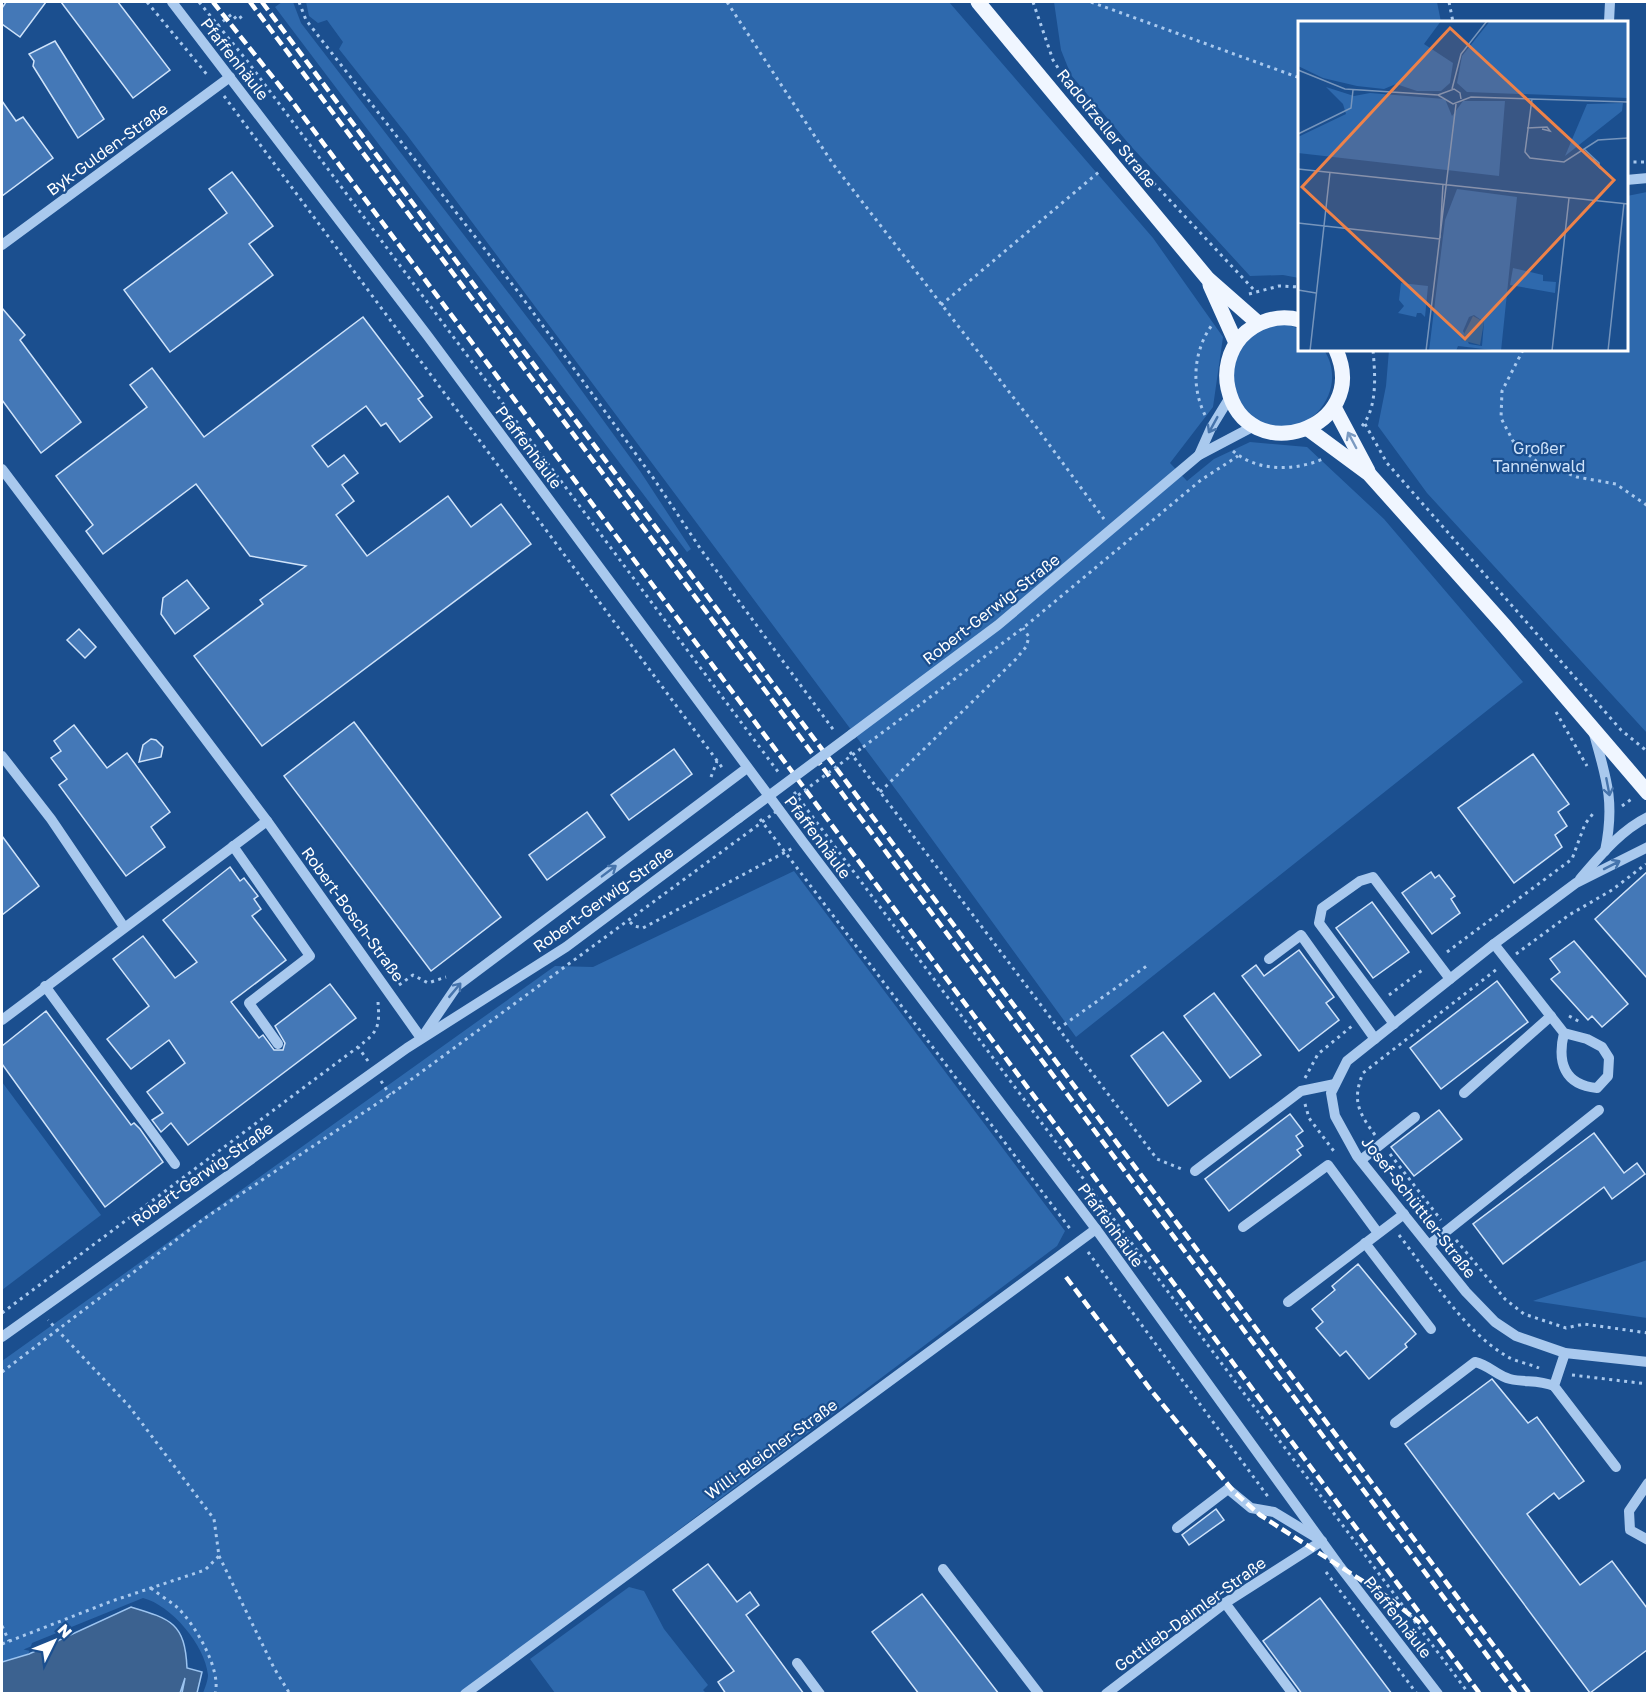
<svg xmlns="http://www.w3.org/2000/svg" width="1649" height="1695" font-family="'Golos Text',sans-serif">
	<rect width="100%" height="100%" fill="#1b4f8f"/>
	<g fill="#2e69ad">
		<path d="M282,2H293L301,23L550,347L640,471L691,549L687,552L275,7Z"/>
		<path d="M306,2H949L1153,238L1223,337L1213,407L1170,463L1187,481L1214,459L1250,442L1307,447L1384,519L1523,682L1076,1037L902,798L407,135L339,49L343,42L327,20L318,23L309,16Z"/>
		<path d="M1054,2H1437L1441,22H1300L1299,278L1283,275L1250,276L1129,144L1071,75L1061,50Z"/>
		<path d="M1647,192H1648L1647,733L1427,493L1378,426L1386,386L1389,350H1626L1627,196Z"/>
		<path d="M1272,325H1289L1299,329L1300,350H1324C1348,386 1315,435 1273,426C1267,425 1259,425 1255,422C1248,416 1241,408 1235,401L1233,357L1256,331Z"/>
		<path d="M794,871L1065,1231L1057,1246L461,1693H203C205,1688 208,1680 208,1675C205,1645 171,1605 143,1598L32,1643L19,1683L2,1693V1361L555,966L593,967Z"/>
		<path d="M2,1082L101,1215L2,1290Z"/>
		<path d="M1647,1260V1318L1533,1301Z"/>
		<path d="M629,1587L644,1591L664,1629L708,1685L703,1690L706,1693H555L530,1659Z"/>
	</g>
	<path fill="#3c6290" stroke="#9cc4f0" stroke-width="1.5" d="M131,1607C171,1619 185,1623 187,1668L202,1672L197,1693H182L185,1678L180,1693H2V1662L29,1654Z"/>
	<g fill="#4478b7" stroke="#cfe3fa" stroke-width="1.5">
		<path d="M6,2H46L20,37L2,24V8Z"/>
		<path d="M61,2H118L170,70L133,98Z"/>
		<path d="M55,41L104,119L78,138L33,66L34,61L29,54Z"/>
		<path d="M2,101L16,121L23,117L53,158L2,196Z"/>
		<path d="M232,172L273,226L249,244L273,275L170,352L124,290L227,213L209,189Z"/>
		<path d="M2,308L25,335L20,340L81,422L41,453L2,400Z"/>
		<path d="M363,317L423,396L418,399L432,417L400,442L386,423L381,426L366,406L312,446L328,467L344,455L358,473L342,485L354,501L336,515L367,556L448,496L471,527L501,504L531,544L262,746L194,656L263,604L260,600L306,566L250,556L196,484L103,554L86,531L93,525L56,476L147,407L130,385L152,368L204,437Z"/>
		<path d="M187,580L209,608L175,634L161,614L163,598Z"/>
		<path d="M79,629L96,647L85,658L67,640Z"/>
		<path d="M354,722L501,917L431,971L284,776Z"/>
		<path d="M74,725L107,768L127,753L170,812L151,827L165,847L126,876L59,785L67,779L51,758L61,751L54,741Z"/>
		<path d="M151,739L156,740L163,747L161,757L139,762L143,745Z"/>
		<path d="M674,749L692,774L629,820L611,795Z"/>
		<path d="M1533,754L1569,804L1558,812L1567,826L1555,835L1562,847L1514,883L1458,808Z"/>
		<path d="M587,812L605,837L547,880L529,855Z"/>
		<path d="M2,836L39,886L2,915Z"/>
		<path d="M230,867L240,881L244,878L258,896L254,899L261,909L252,916L286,960L231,1002L259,1038L263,1035L274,1050H283L285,1043L275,1026L330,984L356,1018L188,1145L171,1123L161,1132L152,1120L163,1113L147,1092L185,1063L169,1040L131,1069L107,1039L149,1006L113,959L143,936L175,978L197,962L163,920Z"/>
		<path d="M1431,872L1435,878L1439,875L1455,896L1451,899L1460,913L1432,934L1402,893Z"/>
		<path d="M1647,872V978L1595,919Z"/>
		<path d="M1372,902L1409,952L1373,978L1336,928Z"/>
		<path d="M1574,941L1628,1004L1602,1027L1592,1016L1588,1020L1551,979L1560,972L1550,959Z"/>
		<path d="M1299,950L1334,997L1326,1003L1339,1020L1299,1051L1242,976L1256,965L1264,976Z"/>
		<path d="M1497,981L1528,1022L1441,1089L1410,1048Z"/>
		<path d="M1214,993L1261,1055L1230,1078L1184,1016Z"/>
		<path d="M46,1011L131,1125L134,1123L140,1129L163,1162L105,1207L2,1064V1046Z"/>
		<path d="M1163,1032L1201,1081L1168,1106L1131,1056Z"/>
		<path d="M1439,1110L1462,1139L1414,1176L1391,1147Z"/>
		<path d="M1290,1114L1303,1131L1296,1136L1303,1146L1297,1150L1301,1155L1229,1211L1205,1179Z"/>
		<path d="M1594,1133L1624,1173L1637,1163L1645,1174L1612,1199L1604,1187L1503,1264L1473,1224Z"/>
		<path d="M1358,1264L1416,1334L1405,1344L1407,1347L1369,1379L1346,1351L1340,1356L1316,1328L1323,1322L1312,1309L1335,1290L1332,1286Z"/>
		<path d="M1492,1379L1528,1423L1537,1417L1584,1481L1559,1499L1554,1493L1527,1514L1580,1585L1612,1561L1647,1608V1650L1590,1693L1405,1444Z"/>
		<path d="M1216,1509L1224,1520L1189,1545L1182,1535Z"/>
		<path d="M708,1564L737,1602L750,1592L759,1605L746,1615L804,1694H726L718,1682L734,1671L673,1590Z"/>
		<path d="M922,1594L999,1694H919L872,1632Z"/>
		<path d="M1320,1598L1392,1694H1302L1297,1687L1263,1641Z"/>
	</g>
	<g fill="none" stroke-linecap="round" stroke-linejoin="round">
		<g stroke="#a9c9ee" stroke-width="3" stroke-dasharray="3 4.5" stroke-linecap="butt">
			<path d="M147,2L209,77"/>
			<path d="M199,2L248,62L779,773"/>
			<path d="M299,2L306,20L519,293L654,479L702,551L835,732"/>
			<path d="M727,2L833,164L1037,428L1104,519"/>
			<path d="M1033,2L1053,60L1067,82"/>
			<path d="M1091,2L1300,78"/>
			<path d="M1449,2L1453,22"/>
			<path d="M217,26L232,14L237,20L245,14"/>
			<path d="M224,96L724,770"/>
			<path d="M1133,161L1255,291"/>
			<path d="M1626,162H1648"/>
			<path d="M1249,294L1279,286L1300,287"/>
			<path d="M941,305L1100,171"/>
			<path d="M1523,350L1502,391L1501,418L1513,441L1536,461L1577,477L1616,484L1648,506"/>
			<path d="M1205,415C1191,387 1193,351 1212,325"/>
			<path d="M1365,424L1387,463L1621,730L1648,752"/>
			<path d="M1362,426C1378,407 1375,373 1373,350"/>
			<path d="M1233,451C1257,472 1295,471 1323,459"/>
			<path d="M1556,712L1587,766"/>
			<path d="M863,747L1023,628L1201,480L1238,456"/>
			<path d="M850,752L1157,1159L1184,1170"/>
			<path d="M711,777L717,761"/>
			<path d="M794,792L1469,1694"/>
			<path d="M880,792L1016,659L1026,647L1029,637L1023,628"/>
			<path d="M1622,806L1633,798"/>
			<path d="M760,819L1071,1230"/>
			<path d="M630,922L634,926L643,928L793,848"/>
			<path d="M1447,952L1572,859L1585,824L1595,811"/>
			<path d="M1516,954L1569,915L1612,890L1646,864"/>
			<path d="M399,985L413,975L428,983L446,977"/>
			<path d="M1389,995L1425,968"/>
			<path d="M1569,1016L1582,1023"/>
			<path d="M1058,1029L1148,965"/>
			<path d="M368,1061L358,1047C378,1032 380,1027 378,1002"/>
			<path d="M1305,1078L1318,1054L1352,1026"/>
			<path d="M381,1081L390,1095"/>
			<path d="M1305,1104L1309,1118L1336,1154"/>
			<path d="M1375,1135C1358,1112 1352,1100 1363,1073L1497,969L1499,971"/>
			<path d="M1390,1154L1441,1220"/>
			<path d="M1399,1235C1431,1276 1462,1330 1508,1357C1517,1362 1530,1364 1539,1368"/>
			<path d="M1456,1240L1505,1299L1524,1314L1566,1328L1584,1324L1648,1333"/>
			<path d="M1088,1252L1269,1498"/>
			<path d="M2,1313L358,1047"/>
			<path d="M2,1372L205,1218L390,1095L750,831"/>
			<path d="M1572,1375L1648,1384"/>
			<path d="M219,1556L274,1668L290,1694"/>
			<path d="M1326,1572L1417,1694"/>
			<path d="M151,1588C159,1595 170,1601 178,1608C195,1625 222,1670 215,1694"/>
			<path d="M2,1626L9,1641"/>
			<path d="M2,1644L112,1601L205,1570L219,1556L214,1519L129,1406L48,1320"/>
		</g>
		<g stroke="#a9c9ee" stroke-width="10">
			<path d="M172,2L427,335L803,842L1096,1229L1338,1564L1438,1694"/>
			<path d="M1609,22L1610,2"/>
			<path d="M1626,180L1648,178"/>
			<path d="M2,245L230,77"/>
			<path d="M1199,455L1211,428L1230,397"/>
			<path d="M2,469L267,821L421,1038"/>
			<path d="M852,734L998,625L1199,455L1254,426"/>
			<path d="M1594,734C1607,780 1615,803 1605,851"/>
			<path d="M2,756L51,819L124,927"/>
			<path d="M233,846L310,956L249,1003L278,1044"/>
			<path d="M1648,847L1576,883L1494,944L1347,1061L1331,1093L1335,1116L1357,1156L1466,1292L1495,1322L1516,1336L1565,1353L1648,1362"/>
			<path d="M1580,879C1600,856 1621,830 1648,817"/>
			<path d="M1494,944L1564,1033L1587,1039L1602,1047L1609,1058L1608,1076L1597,1088C1564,1085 1557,1062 1564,1033"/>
			<path d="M1269,959L1301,935L1375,1039"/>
			<path d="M45,986L175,1164"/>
			<path d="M2,1020L267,821"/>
			<path d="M1394,1024L1319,923L1322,908L1360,881L1373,877L1450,979"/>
			<path d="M425,1033L457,986L747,768"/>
			<path d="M1464,1093L1551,1016"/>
			<path d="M1361,1160L1415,1117"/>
			<path d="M1195,1171L1301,1091L1335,1084"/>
			<path d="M1243,1227L1328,1165L1378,1233"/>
			<path d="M1365,1243L1431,1329"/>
			<path d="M1429,1245L1599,1110"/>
			<path d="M1288,1302L1404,1214"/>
			<path d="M2,1337L407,1048L566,947L739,818"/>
			<path d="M1565,1353L1554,1386L1616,1467"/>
			<path d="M1395,1423L1475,1362C1489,1365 1497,1376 1510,1379C1526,1383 1537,1379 1554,1386"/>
			<path d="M1648,1483L1629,1511L1630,1530L1648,1540"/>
			<path d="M943,1569L1039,1694"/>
			<path d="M1225,1603L1293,1694"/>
			<path d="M797,1663L820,1694"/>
			<path d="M465,1694L1096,1229"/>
			<path d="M1106,1694L1225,1603L1322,1541L1274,1512L1251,1508L1228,1489L1177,1528"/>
		</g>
		<g stroke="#f0f6ff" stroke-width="15">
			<path d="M978,2L1208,279L1258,323"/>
			<path d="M1210,285L1236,343"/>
			<path d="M1300,320C1278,314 1256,321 1241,337C1229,351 1224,370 1228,388C1246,470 1372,430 1336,350"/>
			<path d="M1334,407L1368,471"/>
			<path d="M1308,429L1369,474L1504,625L1648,793"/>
		</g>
		<g stroke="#fff" stroke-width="4.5" stroke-dasharray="10 4.5" stroke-linecap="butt">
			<path d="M213,2L291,100L1480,1694"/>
			<path d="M250,2L1516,1694"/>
			<path d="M262,2L1530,1694"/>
			<path d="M1066,1277L1150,1389L1234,1492L1260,1515L1389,1598L1420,1623"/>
		</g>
		<path stroke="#a9c9ee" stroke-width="3" stroke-dasharray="3 4.5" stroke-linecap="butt" d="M750,831L863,747"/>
		<path stroke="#a9c9ee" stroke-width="10" d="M739,818L852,734"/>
	</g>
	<defs><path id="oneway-shaft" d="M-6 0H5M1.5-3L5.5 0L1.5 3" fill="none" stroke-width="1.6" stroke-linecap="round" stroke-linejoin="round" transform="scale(1.5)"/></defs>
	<g stroke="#4674ac">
		<use href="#oneway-shaft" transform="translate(1213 425) rotate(119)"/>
		<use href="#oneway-shaft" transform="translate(1608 787) rotate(79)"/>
		<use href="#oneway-shaft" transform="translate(1612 865) rotate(-27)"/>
		<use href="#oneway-shaft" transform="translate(609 871) rotate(-37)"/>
		<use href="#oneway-shaft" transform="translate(455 990) rotate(-50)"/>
	</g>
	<use stroke="#7b9ac1" href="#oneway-shaft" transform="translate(1352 440) rotate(-118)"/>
	<g text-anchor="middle" stroke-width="4.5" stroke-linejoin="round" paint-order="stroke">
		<g font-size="16" fill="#fff" stroke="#1b4f8f">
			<text transform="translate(235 59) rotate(52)" y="6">Pfaffenhäule</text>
			<text transform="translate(1107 128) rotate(51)" y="6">Radolfzeller Straße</text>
			<text transform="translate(107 149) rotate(-36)" y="6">Byk-Gulden-Straße</text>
			<text transform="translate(529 447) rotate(53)" y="6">Pfaffenhäule</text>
			<text transform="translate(991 609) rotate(-38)" y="6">Robert-Gerwig-Straße</text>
			<text transform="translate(818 837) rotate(53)" y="6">Pfaffenhäule</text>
			<text transform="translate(603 899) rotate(-36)" y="6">Robert-Gerwig-Straße</text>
			<text transform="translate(353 914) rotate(54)" y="6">Robert-Bosch-Straße</text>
			<text transform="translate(202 1174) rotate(-35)" y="6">Robert-Gerwig-Straße</text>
			<text transform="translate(1419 1207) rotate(52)" y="6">Josef-Schüttler-Straße</text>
			<text transform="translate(1111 1225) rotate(54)" y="6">Pfaffenhäule</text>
			<text transform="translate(771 1449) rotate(-36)" y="6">Willi-Bleicher-Straße</text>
			<text transform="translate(1190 1614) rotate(-36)" y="6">Gottlieb-Daimler-Straße</text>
			<text transform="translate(1398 1617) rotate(52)" y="6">Pfaffenhäule</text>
		</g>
		<g font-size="16" fill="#cfe3fa" stroke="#1b4f8f">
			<text x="1539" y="454">Großer<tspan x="1539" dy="18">Tannenwald</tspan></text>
		</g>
	</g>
	<g transform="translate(1298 21)">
		<rect width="330" height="330" fill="#1b4f8f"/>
		<path d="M0,0H143L126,23L155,42L152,62L143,70H119L98,63L86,68L59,65L25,57L0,45ZM192,0H330V77L169,71L159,62L164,35ZM28,66L56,75L72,72L147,78L154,95L165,80H207L201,155L0,132V116L48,93L45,83ZM325,82L324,90L267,135L289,83ZM159,168L219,176L203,330L160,325L158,330H131L147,199ZM176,294L186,301L184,325L171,323L165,310L171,296ZM215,247L245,254V260L258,261L257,272L212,264ZM103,262L130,265L127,296L123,292H119L118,296L100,292L106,285L101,279Z" fill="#2e69ad" fill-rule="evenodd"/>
		<path d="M175,295L186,301L182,324L163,319Z" fill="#3c6290"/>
		<path fill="none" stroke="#7695bc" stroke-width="1.5" d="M0,49L47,68L140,74L156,68L162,72L163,78M154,68L163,33L189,0M140,74L155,83L173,76L330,81M234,78L227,131L232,137L266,141L300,119L330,117M229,107L249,106L252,110L244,108M0,113L53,87L55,69M286,128L301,142V146L295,138M0,148L330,183M0,202L142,218M142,217L145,163M0,269L18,272M12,330L32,151M128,330L158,83M254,330L271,177M310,330L326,182"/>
		<path fill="#ee8249" fill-opacity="0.15" stroke="#ee8249" stroke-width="3" d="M152,7L316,159L167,318L4,166Z"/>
		<rect width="330" height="330" fill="none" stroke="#fff" stroke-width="3"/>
	</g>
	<rect width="1649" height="1695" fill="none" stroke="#ffffff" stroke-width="6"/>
	<g transform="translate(54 1641) rotate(47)" stroke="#1b4f8f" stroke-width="4.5" paint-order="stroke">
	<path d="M0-4.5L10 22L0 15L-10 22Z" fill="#ffffff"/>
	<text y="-9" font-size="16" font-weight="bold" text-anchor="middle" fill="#ffffff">N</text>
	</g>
</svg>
